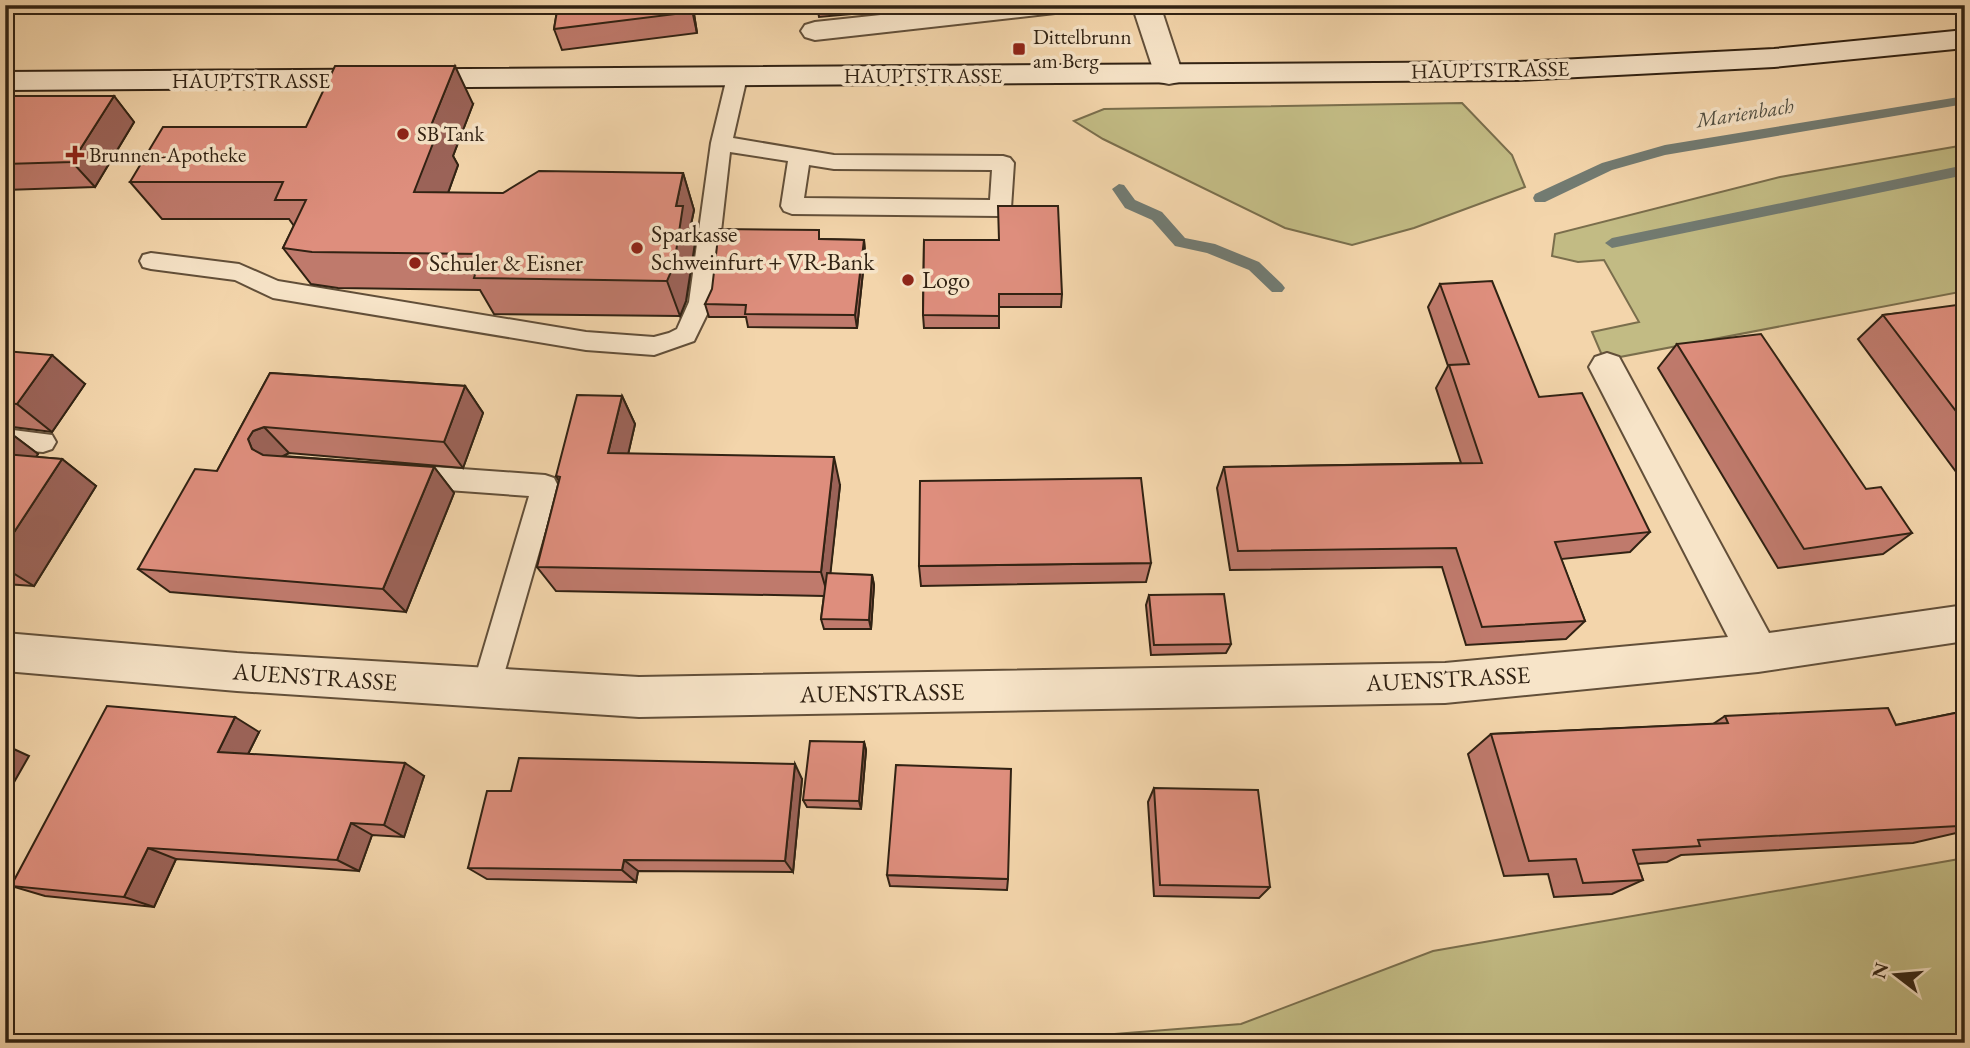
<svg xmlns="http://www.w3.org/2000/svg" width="1970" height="1048" font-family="'EB Garamond',serif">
	<rect width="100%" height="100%" fill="#f3d5ab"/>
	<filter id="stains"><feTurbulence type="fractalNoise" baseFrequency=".00286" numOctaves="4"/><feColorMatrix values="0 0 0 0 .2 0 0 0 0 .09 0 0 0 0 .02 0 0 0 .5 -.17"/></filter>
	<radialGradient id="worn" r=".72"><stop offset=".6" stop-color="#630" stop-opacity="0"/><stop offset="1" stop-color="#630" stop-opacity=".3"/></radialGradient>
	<g fill="#c2bb84" stroke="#7a6e4c" stroke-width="2">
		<path d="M1462,103L1512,155L1525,187L1414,228L1352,245L1285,228L1103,139L1074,121L1104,109Z"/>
		<path d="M1965,145V291L1604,360L1592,332L1639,322L1604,260L1578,262L1552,256L1555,234L1780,177Z"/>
		<path d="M1965,858V1043H999L1241,1024L1433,951Z"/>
	</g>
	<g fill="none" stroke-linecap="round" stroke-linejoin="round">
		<g fill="#727b72" fill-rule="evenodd">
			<path d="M1965,96V104L1665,155L1612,170L1545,202H1535L1533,198L1535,194L1602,163L1665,145Z"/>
			<path d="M1965,165V175L1612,248L1605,243L1612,238Z"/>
			<path d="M1119,184L1124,185L1135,200L1162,212L1185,238L1215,244L1259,262L1282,284L1285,288L1282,292H1272L1249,270L1207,253L1175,246L1152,220L1125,208L1112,189Z"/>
		</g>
		<g stroke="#624f39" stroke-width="4">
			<g id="lane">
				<path d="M737,71L747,77L733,138L834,155L1003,156L1010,158L1014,163L1011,208L1008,213L1000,216L792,214L784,211L781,206L788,161L730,152L713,302L694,341L654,355L586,350L273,298L235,280L151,269L143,267L140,261L143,255L151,253L239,264L278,281L586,332L654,337L669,333L677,329L689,302L711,143L727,77ZM809,165L834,169L992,170L990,200L804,198Z"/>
				<path d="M5,429L52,435L56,442L52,449L43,452L5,449Z"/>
				<path d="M406,465L545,475L554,478L558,486L500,688L496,697L486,701L476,697L472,688L529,496L406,487L397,484L393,476L397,468Z"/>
			</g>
		</g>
		<g stroke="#624f39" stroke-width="4">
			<g id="street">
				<path d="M974,5H1069L1065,11L1055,13L815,40L805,37L801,31L805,25L815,22Z"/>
				<path d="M1132,5H1160L1183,75L1179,82L1169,84L1159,82L1155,75Z"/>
				<path d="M1607,353L1619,357L1769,633L1965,605V641L1758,672L1445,703L639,717L237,691L5,671V633L237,653L639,677L1445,663L1728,637L1589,367L1595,357Z"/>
			</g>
		</g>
		<g stroke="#312213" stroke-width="4">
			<path id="secondary" d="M1965,30V48L1774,67L1518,80L5,90V72L1518,62L1774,49Z"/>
		</g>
		<use href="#lane" fill="#f7e4c8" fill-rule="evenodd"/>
		<use href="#street" fill="#f7e4c8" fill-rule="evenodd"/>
		<use href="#secondary" fill="#f7e4c8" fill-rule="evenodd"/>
	</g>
	<g fill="#bf7a6c" stroke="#312213" stroke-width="2">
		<path d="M558,5H759L694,14L697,33L562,50L554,29Z"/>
		<path d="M817,5H895V10L819,17Z"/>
		<path d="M5,96H114L134,122L95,187L5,190Z"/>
		<path d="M473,104L453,156L458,165L448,193H503L683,173L694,210L690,229L695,243L686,301L680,316L494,314L480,290L338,288L311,284L283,248L294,226L289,219H162L130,182L306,127Z"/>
		<path d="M821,239L864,240L865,253L857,328L748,327L746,317H709L705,304Z"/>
		<path d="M924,240L1062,294L1061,307H999V328H924L923,315Z"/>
		<path d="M1440,284L1539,397L1650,532L1630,552L1561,559L1585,621L1566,639L1466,645L1442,567L1230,570L1217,488L1224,467L1461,463L1436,388L1448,366L1428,307Z"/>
		<path d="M1965,306V484L1858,339L1883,315Z"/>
		<path d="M1677,344L1866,489L1912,533L1883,554L1778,568L1658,368Z"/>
		<path d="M5,351L85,384L52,432L5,426Z"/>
		<path d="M270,373L465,386L483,413L463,468L289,453L283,456L434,467L454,493L406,612L170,592L138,569L217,471Z"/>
		<path d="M622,396L635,424L628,454L840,485L830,574L872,575L874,585L871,629H824L821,619L824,596L556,591L537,567L559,481L556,476Z"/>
		<path d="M5,429L38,454L36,457L62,459L96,486L34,586L5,584Z"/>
		<path d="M1151,563L1146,582L921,586L919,566Z"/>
		<path d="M1149,595L1231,644L1226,653L1151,655L1146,605Z"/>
		<path d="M1965,711V831L1913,843L1681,855L1667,862L1637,864L1643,880L1612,894L1554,897L1548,874L1504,876L1468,754L1491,734L1713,724L1725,716L1896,725Z"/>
		<path d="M259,732L248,754L424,776L404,837L372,835L359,871L176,859L154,907L45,896L11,886Z"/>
		<path d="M864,742L866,750L861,809L807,807L803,800Z"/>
		<path d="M802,779L793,872L638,871L636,882L487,879L468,868L511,791Z"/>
		<path d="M1154,788L1270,887L1259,898L1154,896L1148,802Z"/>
		<path d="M887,875L1008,879L1007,890L890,886Z"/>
	</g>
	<g fill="#9b6358" stroke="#312213" stroke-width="2">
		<path d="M5,5H17L5,21Z"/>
		<path d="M691,5H759L694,14L697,33Z"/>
		<path d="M455,66L473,104L453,156L458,165L435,229L414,192L430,128Z"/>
		<path d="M114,96L134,122L95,187L72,162Z"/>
		<path d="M683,173L694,210L690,229L695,243L686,301L680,316L667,281L676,206Z"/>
		<path d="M864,240L865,253L857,328L855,315Z"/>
		<path d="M52,355L85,384L52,432L17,404Z"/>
		<path d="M465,386L483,413L463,468L444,442Z"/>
		<path d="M622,396L635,424L622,481L608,453Z"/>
		<path d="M264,427L289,453L279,458L274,466L252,449L248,439L253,431Z"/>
		<path d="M5,429L38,454L20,480L5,469Z"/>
		<path d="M834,457L840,485L828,596L821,572Z"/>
		<path d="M62,459L96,486L34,586L5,568V546Z"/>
		<path d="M434,467L454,493L406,612L383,589Z"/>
		<path d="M872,575L874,585L871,629L869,620Z"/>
		<path d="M235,717L259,732L242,766L218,752Z"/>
		<path d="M864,742L866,750L861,809L859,801Z"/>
		<path d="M5,745L29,756L5,798Z"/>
		<path d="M405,763L424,776L404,837L384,825Z"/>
		<path d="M795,764L802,779L793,872L785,861Z"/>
		<path d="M351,823L372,835L359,871L337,860Z"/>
		<path d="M148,848L176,859L154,907L124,897Z"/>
		<path d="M624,860L638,871L636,882L622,870Z"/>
	</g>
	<g fill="#de8e7d" stroke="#312213" stroke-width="2">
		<path d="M558,5H691L692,12L554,29Z"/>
		<path d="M335,66H455L430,128H439L414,192L503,193L539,171L683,173L676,206H683L674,265L667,281L474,278L481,254L312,252L283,248L306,200H275L283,182H130L163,127H306Z"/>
		<path d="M5,96H114L72,162L5,164Z"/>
		<path d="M998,206H1058L1062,294H999V316L923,315L924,240H999Z"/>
		<path d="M719,229L819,230V239L864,240L855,315L745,314L746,305L705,304L712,289Z"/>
		<path d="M1492,281L1539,397L1582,393L1650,532L1555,542L1585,621L1482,627L1456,548L1238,551L1224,467L1482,463L1449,365L1469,364L1440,284Z"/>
		<path d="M1964,304L1965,306V423L1883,315Z"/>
		<path d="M1761,334L1866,489L1881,487L1912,533L1804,549L1677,344Z"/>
		<path d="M5,351L52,355L17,404L5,403Z"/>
		<path d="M270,373L465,386L444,442L264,427L253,431L248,439L252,449L263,455L434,467L383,589L138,569L195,469L217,471Z"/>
		<path d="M577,395L622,396L608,453L834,457L821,572L537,567L560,477L556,476Z"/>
		<path d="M5,454L62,459L5,546Z"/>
		<path d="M1141,478L1151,563L919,566L920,481Z"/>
		<path d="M827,573L872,575L869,620L821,619Z"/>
		<path d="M1224,594L1231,644L1154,645L1149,595Z"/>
		<path d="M107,706L235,717L218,752L405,763L384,825L351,823L337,860L148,848L124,897L11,886Z"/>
		<path d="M1888,708L1896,725L1965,711V825L1959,826L1698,840L1700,846L1633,850L1643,880L1583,883L1576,859L1529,861L1491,734L1728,723L1725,716Z"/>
		<path d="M810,741L864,742L859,801L803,800Z"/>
		<path d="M519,758L795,764L785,861L624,860L622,870L468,868L487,791H511Z"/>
		<path d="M896,765L1011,769L1008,879L887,875Z"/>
		<path d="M1154,788L1258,790L1270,887L1160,885Z"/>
	</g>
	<g fill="#8f2418" stroke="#f7e4c8" stroke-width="2.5">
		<rect x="1012" y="42" width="14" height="14" rx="3.5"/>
		<circle cx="403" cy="134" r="7"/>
		<path d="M71.5 144.5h7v7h7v7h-7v7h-7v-7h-7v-7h7z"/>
		<circle cx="637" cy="248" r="7"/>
		<circle cx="415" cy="263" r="7"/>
		<circle cx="908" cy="280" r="7"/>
	</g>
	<g text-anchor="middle" stroke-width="7" stroke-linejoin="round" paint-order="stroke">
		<g font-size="21" fill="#312213" stroke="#f7e4c8" text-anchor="start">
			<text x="1033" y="44">Dittelbrunn<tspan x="1033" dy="24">am Berg</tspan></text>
			<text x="417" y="141">SB Tank</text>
			<text x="89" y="162">Brunnen-Apotheke</text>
		</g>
		<g font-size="21" fill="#312213" stroke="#f7e4c8">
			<text transform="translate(1490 70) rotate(-1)" y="7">HAUPTSTRASSE</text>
			<text x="923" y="83">HAUPTSTRASSE</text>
			<text x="251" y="88">HAUPTSTRASSE</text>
		</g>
		<g font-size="21" font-style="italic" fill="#514f42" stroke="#f7e4c8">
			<text transform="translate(1745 113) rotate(-9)" y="7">Marienbach</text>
		</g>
		<g font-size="24" fill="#312213" stroke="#f7e4c8" text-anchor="start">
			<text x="651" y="242">Sparkasse<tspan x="651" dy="28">Schweinfurt + VR-Bank</tspan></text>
			<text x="429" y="271">Schuler &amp; Eisner</text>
			<text x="922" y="288">Logo</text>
		</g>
		<g font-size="24" fill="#312213" stroke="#f7e4c8">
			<text transform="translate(315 677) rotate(4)" y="8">AUENSTRASSE</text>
			<text transform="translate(1448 679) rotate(-3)" y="8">AUENSTRASSE</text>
			<text transform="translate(882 693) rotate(-1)" y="8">AUENSTRASSE</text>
		</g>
	</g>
	<rect width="1970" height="1048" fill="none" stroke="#f3d5ab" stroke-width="28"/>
	<rect x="7" y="7" width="1956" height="1034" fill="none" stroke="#312213" stroke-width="3.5"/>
	<rect x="14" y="14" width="1942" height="1020" fill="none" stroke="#312213" stroke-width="2"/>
	<g transform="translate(1896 975) rotate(286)" stroke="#f7e4c8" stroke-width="5" paint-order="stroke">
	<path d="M0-5L12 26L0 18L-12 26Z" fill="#312213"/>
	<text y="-10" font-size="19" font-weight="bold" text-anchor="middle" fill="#312213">N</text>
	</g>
	<rect width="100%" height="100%" filter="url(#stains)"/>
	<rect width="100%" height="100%" fill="url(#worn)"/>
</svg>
